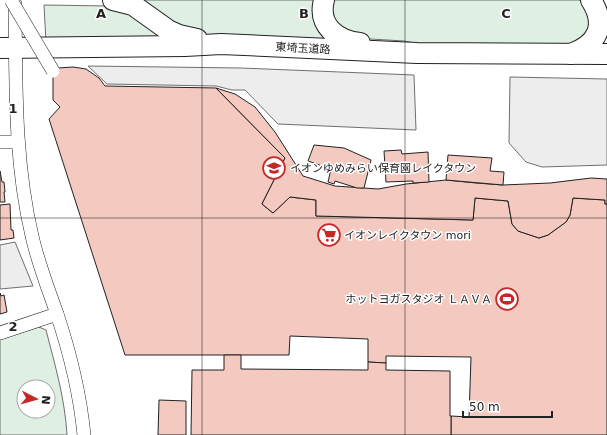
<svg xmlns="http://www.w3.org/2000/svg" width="607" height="435" font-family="'DejaVu Sans','Noto Sans JP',sans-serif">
	<rect width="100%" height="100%" fill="#fff"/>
	<g fill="#e0efe3" stroke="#6f6f6f" fill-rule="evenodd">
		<path d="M133,0H317C315,20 314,25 327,42L188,34Z"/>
		<path d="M333,0H579L583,3L594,25L576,44L432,46L404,41L354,38L340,32L330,9Z"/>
		<path d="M44,5L110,6L125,10L167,40L46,42Z"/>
		<path d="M39,327L46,330C55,365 65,399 67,435H0V339ZM24,387H48V411H24Z"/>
	</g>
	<g fill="#ededed" stroke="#6f6f6f">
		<path d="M88,66L241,68L414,75L416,130L278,124L245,90H232L216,86L107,84Z"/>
		<path d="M510,77L607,79V165L542,167L526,162L509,143Z"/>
		<path d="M15,242L33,286L0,289V245Z"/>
	</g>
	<g fill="#f3c9c0" stroke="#222">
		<path d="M73,67L86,69L99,78L105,86L216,88L285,158L262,204L273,213L290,197L316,200V216L473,220L475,198L508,201L512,224L518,231L539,238L548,235L566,222L570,215L573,198L605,200V204H607V435H451V416L469,417L471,357L386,356V363L368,362V339L290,336L289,355H125L49,119L60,107L53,100V76L58,68Z"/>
		<path d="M216,88L235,94L255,107L275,132L303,176L335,186L378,189L406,184L446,180L476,183L503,185L550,183L591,178L607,179V204H605V200L573,198L570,215L566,222L548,235L539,238L518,231L512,224L508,201L475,198L473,220L316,216V200L290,197L273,213L262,204L285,158Z"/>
		<path d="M314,145L344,148L371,160L364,188H357L335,181L334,184L328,182L331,169L308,161Z"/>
		<path d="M401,150L402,154L428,152L429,182L413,183V181L386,182L384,151Z"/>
		<path d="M448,155L492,158L490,171L504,172L503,185L446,180Z"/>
		<path d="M0,171L2,182H4L5,192H4L5,202H0Z"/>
		<path d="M10,204L11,230H13L14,238L0,240V205Z"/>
		<path d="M0,293L1,296L4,295L7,312L0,314Z"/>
		<path d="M224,355H241V369L368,370V362L386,363V370L450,371V416H451V435H191L192,370H224Z"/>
		<path d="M159,400L186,401V435H158Z"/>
	</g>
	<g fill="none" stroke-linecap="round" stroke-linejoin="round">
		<g stroke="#222" stroke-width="14">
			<g id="minor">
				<path d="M15,4C16,82 14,160 32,236C38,263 48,288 57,314C70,353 80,394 84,435"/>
				<path d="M0,142H18"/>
				<path d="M0,333L57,314"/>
			</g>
		</g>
		<g stroke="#222" stroke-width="22">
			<g id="highway">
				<path d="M113,0L133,5L168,30L179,35L197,39"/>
				<path d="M324,0C317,26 338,41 360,43"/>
				<path d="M0,48L185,46L221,44L417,53L607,54"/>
				<path d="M571,54C598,44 607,25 591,0"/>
			</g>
		</g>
		<use href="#minor" stroke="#fff" stroke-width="13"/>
		<use href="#highway" stroke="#fff" stroke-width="20"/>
		<g stroke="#222" stroke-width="14" stroke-linecap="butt">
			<path id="minor-bridge" d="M11,0L53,71"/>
		</g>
		<use href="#minor-bridge" stroke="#fff" stroke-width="13"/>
	</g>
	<path fill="none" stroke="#222" stroke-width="1" stroke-opacity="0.55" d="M202,0V435M405,0V435M0,218H607"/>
	<defs>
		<g id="school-ring" transform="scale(1.15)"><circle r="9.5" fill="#fff" stroke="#c62828" stroke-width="1.5"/><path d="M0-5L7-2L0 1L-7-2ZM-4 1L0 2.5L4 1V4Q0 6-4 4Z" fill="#c62828"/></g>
		<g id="supermarket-ring" transform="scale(1.15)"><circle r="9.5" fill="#fff" stroke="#c62828" stroke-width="1.5"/><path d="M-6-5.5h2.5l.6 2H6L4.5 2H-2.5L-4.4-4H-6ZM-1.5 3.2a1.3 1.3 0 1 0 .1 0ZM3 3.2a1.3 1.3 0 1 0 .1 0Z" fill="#c62828"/></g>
		<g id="stadium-ring" transform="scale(1.15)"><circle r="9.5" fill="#fff" stroke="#c62828" stroke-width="1.5"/><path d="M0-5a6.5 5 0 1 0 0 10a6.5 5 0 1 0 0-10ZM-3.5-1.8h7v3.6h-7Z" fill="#c62828"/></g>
	</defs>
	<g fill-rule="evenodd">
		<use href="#school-ring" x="274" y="168"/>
		<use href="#supermarket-ring" x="329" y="235"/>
		<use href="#stadium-ring" x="507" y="299"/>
	</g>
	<g text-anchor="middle" stroke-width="3" stroke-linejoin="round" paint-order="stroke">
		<g font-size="11" fill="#222" stroke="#fff">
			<text transform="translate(303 48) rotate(3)" y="4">東埼玉道路</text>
		</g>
		<g font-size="11" fill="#222" stroke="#fff" text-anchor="start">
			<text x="290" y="172">イオンゆめみらい保育園レイクタウン</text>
			<text x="344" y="239">イオンレイクタウン mori</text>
			<text x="492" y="303" text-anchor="end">ホットヨガスタジオ ＬＡＶＡ</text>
		</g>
	</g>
	<g font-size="13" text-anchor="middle" font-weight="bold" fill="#222" stroke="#fff" stroke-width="3" stroke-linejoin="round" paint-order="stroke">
		<text x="101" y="18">A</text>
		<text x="304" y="18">B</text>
		<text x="506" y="18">C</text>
		<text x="13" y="113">1</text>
		<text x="13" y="331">2</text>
	</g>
	<g transform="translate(36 399) rotate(96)"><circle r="19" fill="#ffffff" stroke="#a7a7a7"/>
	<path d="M0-3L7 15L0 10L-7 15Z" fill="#c62828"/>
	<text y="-6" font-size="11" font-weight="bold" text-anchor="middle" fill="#222222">N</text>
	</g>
	<path d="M463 411v6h89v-6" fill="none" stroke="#222222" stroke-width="2"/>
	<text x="469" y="411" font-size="12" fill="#222222" stroke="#ffffff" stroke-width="3" paint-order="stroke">50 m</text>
</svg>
